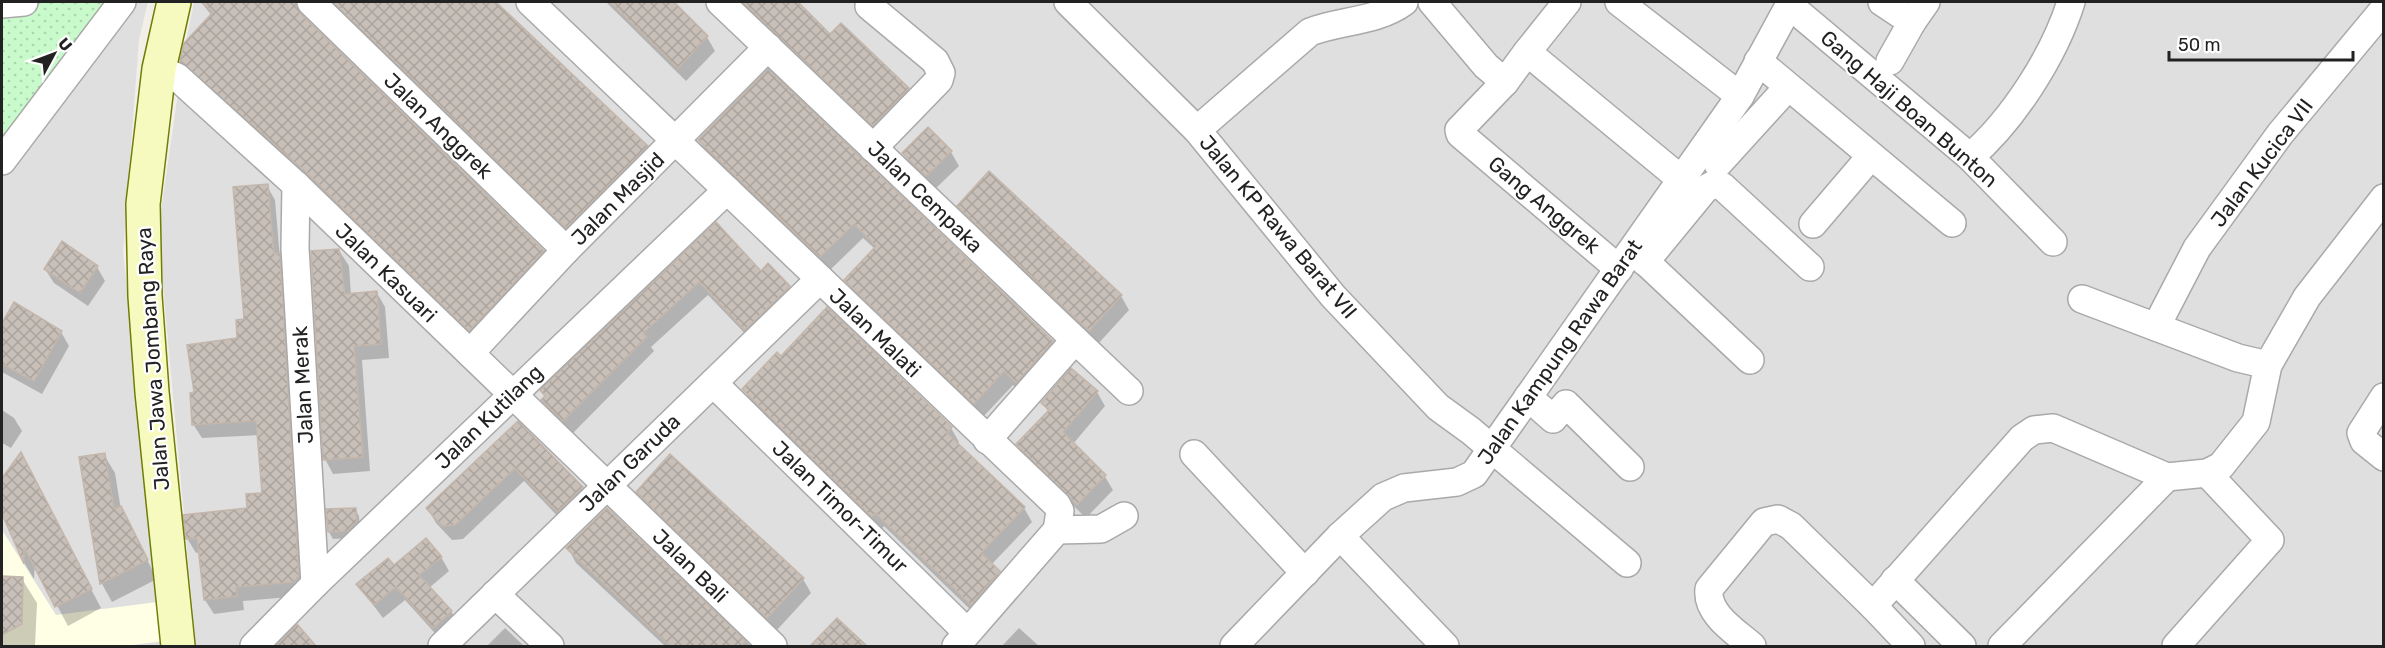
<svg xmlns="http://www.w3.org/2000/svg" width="2385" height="648" font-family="Rubik,sans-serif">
	<defs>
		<pattern id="park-dots" width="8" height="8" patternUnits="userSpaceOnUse" patternTransform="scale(1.5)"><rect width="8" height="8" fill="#c8facc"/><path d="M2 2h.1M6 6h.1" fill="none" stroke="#acd6af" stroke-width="1.8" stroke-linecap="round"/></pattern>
		<pattern id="building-cross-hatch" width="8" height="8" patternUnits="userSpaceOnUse" patternTransform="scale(1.5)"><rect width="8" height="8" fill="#c7bfb8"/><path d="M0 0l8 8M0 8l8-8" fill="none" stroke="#aba49e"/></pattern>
	</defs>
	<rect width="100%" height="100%" fill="#f2efe9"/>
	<g fill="#e0dfdf">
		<path d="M2,2H148L139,39L123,252L166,646H2Z"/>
		<path d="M194,2H2383V646H196L158,232L184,51Z"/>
	</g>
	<path fill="#ffffe5" d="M2,530L56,615L157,602L164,641L125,646H2Z"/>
	<path fill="url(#park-dots)" d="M2,2H122L2,161Z"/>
	<g fill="#0003">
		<path d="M201,2H314L307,6L304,19L543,251L551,266L478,344L190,75L182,61L212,16Z"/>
		<path d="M320,2H494L647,146L655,161L575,241Z"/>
		<path d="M606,2H671L707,37L715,51L686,81Z"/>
		<path d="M733,2H796L830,36L908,89L916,103L882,139Z"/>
		<path d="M768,71L1052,342L1061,356L1025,396L1013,385L983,417L854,295L846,280L875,249L863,238L829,271L708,155L699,140Z"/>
		<path d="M951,152L959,166L935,189L912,167L903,153Z"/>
		<path d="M989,173L1121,296L1129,310L1098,344L967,220L959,206Z"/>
		<path d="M267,186L275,200L280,258L287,269L303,596L243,601L244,610L214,614L205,600L200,552L196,553L187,538L249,510L264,494L259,435L202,438L193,424L196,394L239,339L246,320Z"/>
		<path d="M716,224L761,273L789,287L797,301L754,343L708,295L651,347L654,351L572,434L551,414L543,400Z"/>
		<path d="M313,252H340L349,266L351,295L377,293L385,307L389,358L362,360L370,471L333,474L325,459Z"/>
		<path d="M97,267L105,281L88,306L54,283L45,269Z"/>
		<path d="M15,304L61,332L69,346L42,394L2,372V328Z"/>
		<path d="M781,358L951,428L959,442L957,444L1024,508L1032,522L991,565L1007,586L979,618L884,526L881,530L752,403L744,389Z"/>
		<path d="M1097,392L1105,406L1073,444L1104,475L1113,490L1086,518L1026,459L1018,445L1049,413L1043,403Z"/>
		<path d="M2,410L14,418L22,431L11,448L2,443Z"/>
		<path d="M518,423L582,488L590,502L566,525L524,481L463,539L452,540L436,523L428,509Z"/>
		<path d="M20,455L101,608L68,626L35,564L34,579L25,564L2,511V480Z"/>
		<path d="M104,455L115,473L121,510L157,579L112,602L102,584L80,459Z"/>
		<path d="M638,492L803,579L811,593L776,631L646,506Z"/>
		<path d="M355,509L359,516L360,530L351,538L333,539L329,532Z"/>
		<path d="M607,510L751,646H665L576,563L568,548Z"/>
		<path d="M441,557L449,571L429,588L451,611L459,625L442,641L405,600L383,618L358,585Z"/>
		<path d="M2,578L22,579L37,603L35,646H2Z"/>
		<path d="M837,620L865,646H812Z"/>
		<path d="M505,628L524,646H487Z"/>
		<path d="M1019,628L1039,646H1002Z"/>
	</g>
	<g fill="url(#building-cross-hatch)" stroke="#c4b6ab" stroke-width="1.5">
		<path d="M201,2H296L300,13L544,251L469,331L307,173L180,61L184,43L213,12Z"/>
		<path d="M333,2H496L648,146L566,228Z"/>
		<path d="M610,2H674L708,36L678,68Z"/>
		<path d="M742,2H798L830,34L841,23L909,88L873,126Z"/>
		<path d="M768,69L1053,341L1016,383L1004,371L974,404L844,280L876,246L854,224L820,257L698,140Z"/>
		<path d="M928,127L952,151L926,176L902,153Z"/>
		<path d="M989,171L1122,295L1089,331L957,206Z"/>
		<path d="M268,184L274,254L280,253L299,578L294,582L236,587L237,596L204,600L197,538L186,539L183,515L247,508L246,494L262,493L256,421L192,425L190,393L194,392L187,345L237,338L236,320L244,319L233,187Z"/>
		<path d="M716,222L761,271L768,263L790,286L745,330L699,282L643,333L647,337L563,421L541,400L545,396L540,390Z"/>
		<path d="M62,241L98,266L80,293L44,269Z"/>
		<path d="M339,249L345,294L377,291L381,344L354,346L363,457L323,460L311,251Z"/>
		<path d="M14,302L62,331L34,381L2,364V323Z"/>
		<path d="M827,307L952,427L947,433L1025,507L981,553L1000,571L971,605L875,513L872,517L742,389L777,352L781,356Z"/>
		<path d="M1071,368L1098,391L1063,432L1106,475L1077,505L1016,444L1049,410L1041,403Z"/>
		<path d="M518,421L583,487L557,512L515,468L455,525L442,526L426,508Z"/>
		<path d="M21,452L92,589L55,607L24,547V564L2,514V478Z"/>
		<path d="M105,453L114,509L121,506L148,560L100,584L79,457Z"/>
		<path d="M670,454L804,578L767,618L636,492Z"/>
		<path d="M356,508L357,522L347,531L328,532L326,509Z"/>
		<path d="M607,508L746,641L741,646H670L566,548Z"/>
		<path d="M426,538L442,557L419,575L452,611L433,628L396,587L374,605L356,584L388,558L394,565Z"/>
		<path d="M2,576L23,577L22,624L2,635Z"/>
		<path d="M837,618L867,646H810Z"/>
		<path d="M297,624L316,646H276Z"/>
	</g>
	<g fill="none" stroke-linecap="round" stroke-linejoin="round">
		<g stroke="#a9a9a9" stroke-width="30">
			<g id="minor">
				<path d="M311,2L566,250"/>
				<path d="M530,2L1057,505L1060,511L1057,530L956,646"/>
				<path d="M720,2L1129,391"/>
				<path d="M1068,2L1197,130L1333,296L1438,407L1471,431L1627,563"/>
				<path d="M1432,2L1486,66L1505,82"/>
				<path d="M1567,2L1527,52L1682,180"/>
				<path d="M1619,2L1740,96"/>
				<path d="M1882,2L1912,22L1926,2"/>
				<path d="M2,4L24,2"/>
				<path d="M1789,5L1970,157L2053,242"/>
				<path d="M869,6L935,61L941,73L939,80L873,148"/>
				<path d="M1527,52L1505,82L1459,130L1460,134L1619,269"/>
				<path d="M1758,61L1952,223"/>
				<path d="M1890,61L1912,22"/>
				<path d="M159,69L177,77L296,185L773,646"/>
				<path d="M1197,130L1310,32C1341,20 1377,22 1404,2"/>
				<path d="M1970,157C2013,120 2054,56 2071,2"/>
				<path d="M2,161L122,2"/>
				<path d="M1718,164L1788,87"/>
				<path d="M296,185L295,248L315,584"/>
				<path d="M1813,224L1871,156"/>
				<path d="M1633,250L1750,360"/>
				<path d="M1645,262L1705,189L1714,184L1722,186L1810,267"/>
				<path d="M2082,299L2238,358L2268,365"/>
				<path d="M2156,327L2197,248L2280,134L2384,9"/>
				<path d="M470,353L566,250L768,47"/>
				<path d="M713,383L967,632"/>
				<path d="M1528,397L1553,419L1566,404L1630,467"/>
				<path d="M2384,397L2361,433L2364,441L2384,457"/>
				<path d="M987,440L1075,340"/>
				<path d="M1194,454L1305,573"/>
				<path d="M1057,530L1101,529L1124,516"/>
				<path d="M1340,536L1445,646"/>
				<path d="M1895,580L1962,646"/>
				<path d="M495,594L550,646"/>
				<path d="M254,646L315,584L727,190"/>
				<path d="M442,646L820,279"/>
				<path d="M1234,646L1340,536L1383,497L1404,488L1457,482L1474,474L1740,96L1791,2"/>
				<path d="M1752,646C1736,632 1706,614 1709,589L1764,522L1778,519L1791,526L1873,606"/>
				<path d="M1911,646L1873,606L2022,438L2034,430L2053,428L2167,477L2207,473L2221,466L2256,422L2268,365L2307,297L2384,198"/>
				<path d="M2002,646L2167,477"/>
				<path d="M2176,646L2270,540L2207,473"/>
			</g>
		</g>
		<g stroke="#707d05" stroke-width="36">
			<path id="secondary" d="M174,2L159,69L143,204L145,296L152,392L178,646"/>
		</g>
		<use href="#minor" stroke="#fff" stroke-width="27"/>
		<use href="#secondary" stroke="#f7fabf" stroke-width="33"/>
	</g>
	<g text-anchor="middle" stroke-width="4.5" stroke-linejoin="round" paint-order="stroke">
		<g font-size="21" fill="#222" stroke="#fff">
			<text transform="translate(1909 109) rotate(41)" y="7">Gang Haji Boan Bunton</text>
			<text transform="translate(438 126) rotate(44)" y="7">Jalan Anggrek</text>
			<text transform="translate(2262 163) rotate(-53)" y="7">Jalan Kucica VII</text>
			<text transform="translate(925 197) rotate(44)" y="7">Jalan Cempaka</text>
			<text transform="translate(618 199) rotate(-45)" y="7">Jalan Masjid</text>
			<text transform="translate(1544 205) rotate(40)" y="7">Gang Anggrek</text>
			<text transform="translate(1278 227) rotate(50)" y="7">Jalan KP Rawa Barat VII</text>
			<text transform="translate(386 273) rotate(44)" y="7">Jalan Kasuari</text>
			<text transform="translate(875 333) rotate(44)" y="7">Jalan Malati</text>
			<text transform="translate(1560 352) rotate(-55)" y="7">Jalan Kampung Rawa Barat</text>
			<text transform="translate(153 359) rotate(-94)" y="7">Jalan Jawa Jombang Raya</text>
			<text transform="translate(303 385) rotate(-93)" y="7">Jalan Merak</text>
			<text transform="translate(489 417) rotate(-44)" y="7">Jalan Kutilang</text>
			<text transform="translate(630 463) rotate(-44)" y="7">Jalan Garuda</text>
			<text transform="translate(840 507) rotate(44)" y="7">Jalan Timor-Timur</text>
			<text transform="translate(690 566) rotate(44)" y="7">Jalan Bali</text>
		</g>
	</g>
	<rect width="2385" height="648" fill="none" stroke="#222222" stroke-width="6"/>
	<g transform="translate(54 54) rotate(49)" stroke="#ffffff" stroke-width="4.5" paint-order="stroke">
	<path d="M0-4.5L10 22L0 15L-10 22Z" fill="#222222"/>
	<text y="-9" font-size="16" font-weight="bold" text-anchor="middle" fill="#222222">U</text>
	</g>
	<path d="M2169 51v9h184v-9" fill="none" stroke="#222222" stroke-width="3"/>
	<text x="2178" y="51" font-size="18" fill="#222222" stroke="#ffffff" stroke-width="4.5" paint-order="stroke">50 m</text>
</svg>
